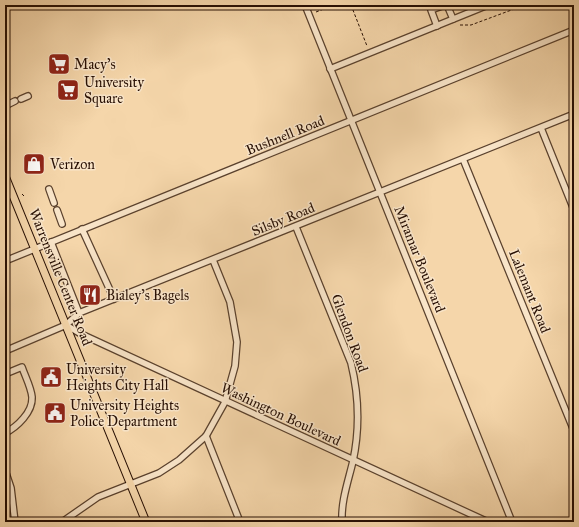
<svg xmlns="http://www.w3.org/2000/svg" width="579" height="527" font-family="'IM FELL Great Primer',serif">
	<rect width="100%" height="100%" fill="#f5d6aa"/>
	<filter id="stains"><feTurbulence type="fractalNoise" baseFrequency=".005" numOctaves="4"/><feColorMatrix values="0 0 0 0 .2 0 0 0 0 .09 0 0 0 0 .02 0 0 0 .5 -.17"/></filter>
	<radialGradient id="worn" r=".72"><stop offset=".6" stop-color="#630" stop-opacity="0"/><stop offset="1" stop-color="#630" stop-opacity=".3"/></radialGradient>
	<g fill="none" stroke-linecap="round" stroke-linejoin="round">
		<g stroke="#5a412d" stroke-width="8">
			<g id="minor">
				<path d="M305,5L512,522"/>
				<path d="M447,5L453,19"/>
				<path d="M437,26L431,10L445,5"/>
				<path d="M330,69L488,5"/>
				<path d="M21,99L28,96"/>
				<path d="M5,106L15,101"/>
				<path d="M541,128L574,210"/>
				<path d="M463,159L574,431"/>
				<path d="M49,189L54,203"/>
				<path d="M57,210L62,224"/>
				<path d="M296,227L351,363C359,396 360,428 353,461C348,482 341,501 342,522"/>
				<path d="M82,229L114,299"/>
				<path d="M51,242L79,313"/>
				<path d="M5,261L574,30"/>
				<path d="M66,325L81,334L488,522"/>
				<path d="M5,351L66,325L79,313L574,114"/>
				<path d="M5,433C17,427 33,412 32,397C31,387 25,376 22,367L5,374"/>
				<path d="M206,436L240,522"/>
				<path d="M5,470L11,488L15,522"/>
				<path d="M62,522L98,497L159,473L179,460L206,436L225,402L235,366L237,342L230,302L213,260"/>
			</g>
		</g>
		<g stroke="#270f03" stroke-width="9">
			<path id="major" d="M5,176L146,522"/>
		</g>
		<g stroke="#270f03" stroke-width="1" stroke-dasharray="3 2" stroke-linecap="butt">
			<path d="M351,5L367,46"/>
			<path d="M316,12L334,5"/>
			<path d="M460,25H471L525,5"/>
			<path d="M22,194L24,196"/>
		</g>
		<use href="#minor" stroke="#f8e4c8" stroke-width="5.5"/>
		<use href="#major" stroke="#f5d6aa" stroke-width="7"/>
	</g>
	<defs>
		<g id="supermarket-square" transform="scale(1.15)"><rect x="-9" y="-9" width="18" height="18" rx="4" fill="#8f2418" stroke="#f8e4c8"/><path d="M-6-5.5h2.5l.6 2H6L4.5 2H-2.5L-4.4-4H-6ZM-1.5 3.2a1.3 1.3 0 1 0 .1 0ZM3 3.2a1.3 1.3 0 1 0 .1 0Z" fill="#fff"/></g>
		<g id="shop-square" transform="scale(1.15)"><rect x="-9" y="-9" width="18" height="18" rx="4" fill="#8f2418" stroke="#f8e4c8"/><path d="M-5-2.5h2.3a2.7 3.5 0 0 1 5.4 0H5L5.5 6h-11ZM-1.5-2.5h3a1.5 2.3 0 0 0-3 0Z" fill="#fff"/></g>
		<g id="restaurant-square" transform="scale(1.15)"><rect x="-9" y="-9" width="18" height="18" rx="4" fill="#8f2418" stroke="#f8e4c8"/><path d="M-5-6h1v4h1v-4h1v4h1v-4h1v5L-1.5 .5V6h-2V.5L-5-1ZM5-6V6H3V1.5H1.5Q1.5-4 5-6Z" fill="#fff"/></g>
		<g id="civic-square" transform="scale(1.15)"><rect x="-9" y="-9" width="18" height="18" rx="4" fill="#8f2418" stroke="#f8e4c8"/><path d="M-.6-6.5H3V-4.5H.6V-3L4-1V1h2V6H-6V1h2V-1L-.6-3ZM-1.2 2.5V6h2.4V2.5Z" fill="#fff"/></g>
	</defs>
	<g fill-rule="evenodd">
		<use href="#supermarket-square" x="59" y="64"/>
		<use href="#supermarket-square" x="68" y="90"/>
		<use href="#shop-square" x="34" y="164"/>
		<use href="#restaurant-square" x="90" y="295"/>
		<use href="#civic-square" x="51" y="377"/>
		<use href="#civic-square" x="55" y="413"/>
	</g>
	<g text-anchor="middle" stroke-width="3" stroke-linejoin="round" paint-order="stroke">
		<g font-size="14" fill="#270f03" stroke="#f8e4c8" text-anchor="start">
			<text x="74" y="69">Macy's</text>
			<text x="84" y="87">University<tspan x="84" dy="16">Square</tspan></text>
			<text x="50" y="169">Verizon</text>
			<text x="106" y="300">Bialey's Bagels</text>
			<text x="66" y="374">University<tspan x="66" dy="16">Heights City Hall</tspan></text>
			<text x="70" y="410">University Heights<tspan x="70" dy="16">Police Department</tspan></text>
		</g>
		<g font-size="14" fill="#270f03" stroke="#f8e4c8">
			<text transform="translate(285 135) rotate(-22)" y="5">Bushnell Road</text>
			<text transform="translate(283 219) rotate(-22)" y="5">Silsby Road</text>
			<text transform="translate(420 259) rotate(68)" y="5">Miramar Boulevard</text>
			<text transform="translate(61 277) rotate(68)" y="5">Warrensville Center Road</text>
			<text transform="translate(530 291) rotate(68)" y="5">Lalemant Road</text>
			<text transform="translate(350 333) rotate(70)" y="5">Glendon Road</text>
			<text transform="translate(281 414) rotate(25)" y="5">Washington Boulevard</text>
		</g>
	</g>
	<rect width="579" height="527" fill="none" stroke="#f5d6aa" stroke-width="20"/>
	<rect x="6" y="6" width="567" height="515" fill="none" stroke="#270f03" stroke-width="2"/>
	<rect x="10" y="10" width="559" height="507" fill="none" stroke="#270f03"/>
	<rect width="100%" height="100%" filter="url(#stains)"/>
	<rect width="100%" height="100%" fill="url(#worn)"/>
</svg>
